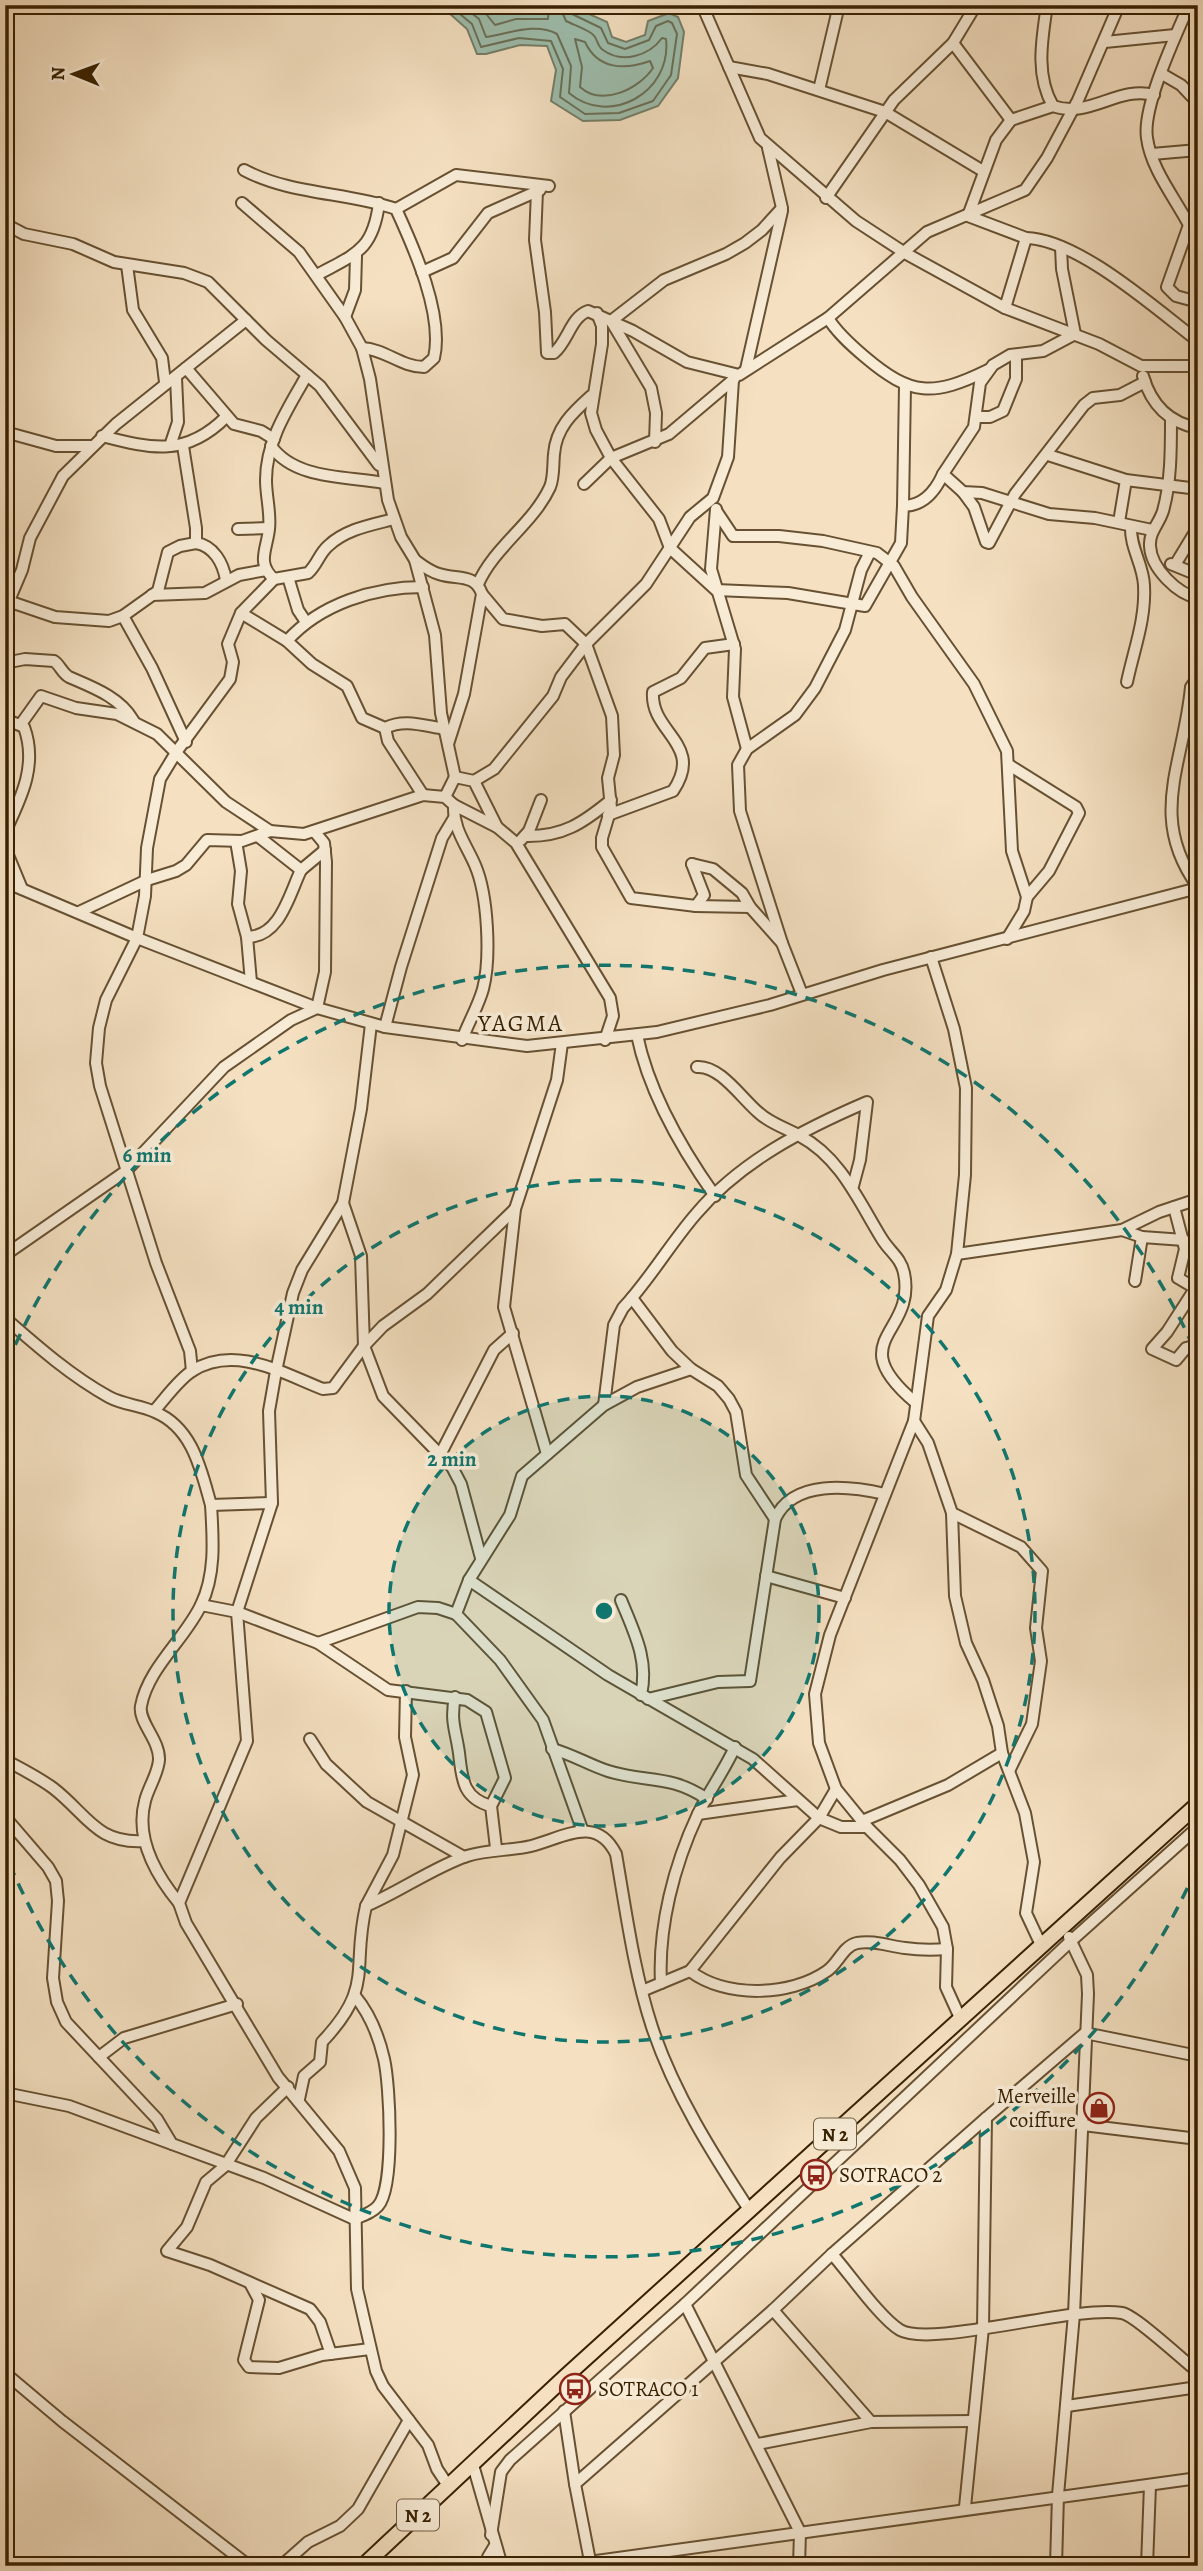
<svg xmlns="http://www.w3.org/2000/svg" width="1203" height="2571" font-family="Alegreya,serif">
	<rect width="100%" height="100%" fill="#f5e1c2"/>
	<filter id="stains"><feTurbulence type="fractalNoise" baseFrequency=".00286" numOctaves="4"/><feColorMatrix values="0 0 0 0 .2 0 0 0 0 .09 0 0 0 0 .02 0 0 0 .5 -.17"/></filter>
	<radialGradient id="worn" r=".72"><stop offset=".6" stop-color="#630" stop-opacity="0"/><stop offset="1" stop-color="#630" stop-opacity=".3"/></radialGradient>
	<path fill="#9dbead" stroke="#757f69" stroke-width="2" d="M440,5H569L607,22L612,37L626,42L645,35L648,21L669,13L678,17L684,32L678,78L658,106L620,120L583,121L551,101L556,70L547,46L520,45L486,54H477L467,29Z"/>
	<g fill="none" stroke-linecap="round" stroke-linejoin="round">
		<g stroke="#6a7058" stroke-width="2">
			<path d="M449,5L472,24L481,47L519,38L551,41L563,69L560,97L585,114L619,113L653,101L671,75L677,34L672,23L668,21L656,26L649,40L625,49L608,43L601,28L572,14L568,5"/>
			<path d="M461,5L479,19L486,37C508,34 535,22 557,34L571,66L569,93C609,127 672,93 666,39L662,38C649,56 622,64 603,50C596,45 598,37 591,33C583,28 574,25 566,21L559,5"/>
			<path d="M479,5L495,25L516,19H548L549,5"/>
			<path d="M575,39L585,42C598,70 625,70 650,61L653,68C639,89 602,107 580,87L582,67Z"/>
		</g>
		<g stroke="#675132" stroke-width="14">
			<g id="minor">
				<path d="M702,5L760,138L856,221L905,253L1005,308L1099,344L1141,366H1198"/>
				<path d="M1047,5C1042,39 1035,75 1053,106C1089,119 1119,85 1154,95"/>
				<path d="M1189,5C1176,35 1142,107 1147,138C1151,169 1175,198 1189,225L1167,287L1176,296L1198,302"/>
				<path d="M1105,42L1175,35"/>
				<path d="M953,43L1011,120L1053,106"/>
				<path d="M729,67L768,74L885,112L983,171"/>
				<path d="M1162,74L1181,85L1198,103"/>
				<path d="M819,90L839,5"/>
				<path d="M1152,154L1198,150"/>
				<path d="M244,170C291,195 347,192 396,209C414,248 444,315 434,358L424,367C401,367 385,349 362,348"/>
				<path d="M537,191L535,240L545,312L547,353H554C568,341 571,317 588,311L633,331L687,362L739,375L828,318L927,232L1025,190L1047,158L1078,100L1119,5"/>
				<path d="M826,198L894,100L953,43L976,5"/>
				<path d="M242,203L299,252L345,317L362,348L370,379L388,500L401,537L415,560L435,635L441,713L455,777"/>
				<path d="M396,209L456,175L549,186"/>
				<path d="M5,224L24,234L73,244L114,262L184,273L208,282L266,340L320,386L379,465"/>
				<path d="M1026,238C1078,239 1156,309 1198,341"/>
				<path d="M1061,247L1062,269L1075,334L1043,351L1010,355L993,365L980,383L974,427L943,474L963,492L982,493L1049,514L1095,518L1152,530"/>
				<path d="M127,265L133,310L162,358L165,382"/>
				<path d="M422,272L453,258L488,213L540,190"/>
				<path d="M317,275C355,254 373,251 379,203"/>
				<path d="M1005,308L1026,238L968,216L996,140L1011,120"/>
				<path d="M597,313L602,326V344L591,413L596,430L611,458L659,519L670,548L716,590L788,593L865,606L901,543L903,506C923,506 935,492 943,474"/>
				<path d="M345,317L355,290L356,256"/>
				<path d="M828,318C837,333 852,346 865,357C911,396 933,397 988,370"/>
				<path d="M186,368L234,424L261,431L274,439"/>
				<path d="M746,369L782,211"/>
				<path d="M307,375C288,408 266,441 266,480C266,497 271,513 269,529C267,549 256,563 274,579L308,573C317,565 319,554 328,546C346,529 371,525 394,519"/>
				<path d="M1143,376C1151,404 1169,423 1198,428"/>
				<path d="M976,417H990L1003,411L1016,379V355"/>
				<path d="M1171,420C1171,449 1171,483 1163,511C1159,524 1149,532 1150,546C1151,568 1177,594 1198,598"/>
				<path d="M5,432L56,446H91"/>
				<path d="M102,436C152,449 186,457 226,417"/>
				<path d="M655,442L656,413L651,388L611,321L664,280L726,254L745,243L762,230L782,208L768,148"/>
				<path d="M170,446L178,422L176,378"/>
				<path d="M183,446L196,528V543C214,546 223,563 226,580"/>
				<path d="M271,446C295,480 347,476 384,483"/>
				<path d="M1048,455L1126,480L1198,489"/>
				<path d="M584,484L611,458L669,434L734,379"/>
				<path d="M963,492L974,507L986,542L989,543L1015,494L1084,405L1093,398L1120,395L1145,382"/>
				<path d="M903,506L905,386"/>
				<path d="M716,509L711,569L735,649L733,697L747,749"/>
				<path d="M717,512L733,536H779L823,541L877,553L894,566L912,597L974,684L1007,751L1012,851L1027,897L1024,911L1007,939"/>
				<path d="M1119,522L1126,480"/>
				<path d="M238,529L269,528"/>
				<path d="M415,560C423,566 429,571 439,574C457,580 475,573 482,594L464,694L448,744"/>
				<path d="M1171,564L1198,575"/>
				<path d="M1175,565L1198,527"/>
				<path d="M288,577L298,610L306,622"/>
				<path d="M478,584C494,547 533,524 550,487C554,478 553,464 554,454C556,428 572,413 591,396"/>
				<path d="M482,594L503,619L542,626L565,624L586,644L612,716L614,755L608,778L611,808L602,838V847L631,898L696,906L750,907"/>
				<path d="M152,595L205,593L239,575L266,570"/>
				<path d="M5,600L55,617L109,621L123,616L158,591L168,552L180,546L196,543"/>
				<path d="M5,610L22,570L30,538L63,476L116,424L246,320"/>
				<path d="M241,613L287,641L312,664L347,686L362,718L385,728C405,718 424,726 445,729"/>
				<path d="M123,616L152,668L186,742"/>
				<path d="M287,641C320,604 374,587 423,587"/>
				<path d="M5,663L25,659L54,661C60,665 62,673 69,677C92,687 120,697 133,720"/>
				<path d="M1198,677L1191,687C1184,764 1147,817 1198,887"/>
				<path d="M1127,682C1134,649 1146,619 1144,585C1143,564 1130,548 1131,526"/>
				<path d="M5,719L24,727C38,765 21,798 5,832"/>
				<path d="M21,724L41,696L76,708L117,714L157,734L226,802L270,831"/>
				<path d="M385,728L388,741L423,795"/>
				<path d="M1009,765L1076,807L1079,813L1049,871L1027,897"/>
				<path d="M474,781L494,769L553,696L561,677L586,644L646,584L690,517L713,498L728,457L733,380"/>
				<path d="M445,797L455,777L474,781L497,827"/>
				<path d="M454,805L497,827L516,843L610,998L613,1016L605,1040"/>
				<path d="M608,815L673,791C705,744 650,733 653,692L681,678L705,648L734,644"/>
				<path d="M525,836C563,837 583,823 611,800"/>
				<path d="M259,837L301,870L325,850"/>
				<path d="M521,840L529,831L541,800"/>
				<path d="M236,841L241,871L238,904L247,937L251,982"/>
				<path d="M5,848L22,889"/>
				<path d="M692,864L713,869L742,893L750,907L782,943L802,994"/>
				<path d="M692,864L704,895L696,906"/>
				<path d="M5,882L137,938L317,1008L385,1027L527,1046L657,1032L770,1005L883,970L1198,888"/>
				<path d="M79,912L147,880L176,871L186,865L207,840L242,841L270,831L304,834L423,795L445,797L454,805C453,829 466,844 475,865C488,895 491,958 483,989C478,1007 468,1023 462,1040"/>
				<path d="M247,937C280,937 289,895 301,870"/>
				<path d="M782,943L740,811L738,765L747,749L795,715L815,688L845,630L861,570L870,552"/>
				<path d="M931,957L954,1029L966,1088L965,1175L957,1254L946,1290L928,1316L914,1421L830,1635L815,1694L819,1743L836,1789L867,1827L900,1860L919,1885L943,1927L947,1949L946,1987L961,2020"/>
				<path d="M371,1024L361,1109L343,1203L302,1270L293,1293L276,1371L269,1411L272,1503L237,1612L247,1741L179,1903L186,1923L278,2077L339,2151L355,2188L357,2289L376,2371L383,2386L428,2445L437,2469L449,2487"/>
				<path d="M385,1027L401,967L442,838L454,818"/>
				<path d="M637,1035C649,1093 681,1148 715,1196"/>
				<path d="M697,1067C720,1065 742,1099 759,1113C771,1124 786,1128 800,1136C841,1158 859,1202 882,1239C890,1252 901,1258 904,1273C917,1335 840,1339 916,1403"/>
				<path d="M343,1203L361,1256L364,1346L383,1396L452,1467L461,1484L481,1558"/>
				<path d="M1174,1207L1185,1249L1178,1278L1195,1288"/>
				<path d="M1122,1230L1142,1237L1184,1240"/>
				<path d="M957,1254L1122,1230L1159,1212L1198,1199"/>
				<path d="M5,1255L126,1171L224,1067L291,1020L317,1008L325,972L326,862L324,843L314,831"/>
				<path d="M1135,1281L1142,1237"/>
				<path d="M1198,1284L1167,1332L1152,1349L1176,1360L1186,1348L1198,1345"/>
				<path d="M632,1298L672,1351L691,1369L718,1386L729,1399L736,1412L746,1475L775,1519"/>
				<path d="M5,1305L6,1319C38,1347 71,1376 109,1397C124,1405 140,1405 155,1412C193,1428 201,1470 211,1505L272,1503"/>
				<path d="M192,1371L190,1351L156,1263L100,1086L96,1063L99,1028L106,1000L137,938L145,896L147,848L160,779L177,751L230,679L233,662L228,644L241,613L274,579"/>
				<path d="M604,1405L614,1325L623,1308C650,1279 670,1244 696,1214C741,1161 804,1129 867,1102L860,1160L853,1186"/>
				<path d="M154,1411C165,1399 178,1380 192,1371C235,1344 282,1373 323,1389L333,1388L364,1346L383,1326L427,1294L515,1209"/>
				<path d="M914,1421L928,1443L952,1513L1021,1547L1042,1571L1036,1628L1041,1661L1032,1724L1010,1769"/>
				<path d="M441,1453L494,1350L513,1333"/>
				<path d="M547,1454L504,1307L515,1209L557,1080L562,1043"/>
				<path d="M952,1513L955,1596L966,1643L983,1680L998,1726L1002,1753L1025,1813L1034,1862L1026,1913L1041,1945"/>
				<path d="M766,1576L845,1598"/>
				<path d="M469,1580L608,1675L753,1759L819,1818L841,1827H867"/>
				<path d="M621,1600C634,1632 649,1660 641,1695"/>
				<path d="M201,1605L237,1612L318,1643L388,1690L467,1700L486,1712L505,1778L491,1806L496,1848"/>
				<path d="M318,1643L418,1607L438,1608L456,1614"/>
				<path d="M455,1697C450,1721 456,1731 459,1753C462,1778 462,1798 491,1806"/>
				<path d="M648,1699L718,1682L750,1681L775,1519C793,1479 850,1486 885,1494"/>
				<path d="M310,1739L326,1764L367,1802L464,1857"/>
				<path d="M552,1749C572,1754 589,1765 608,1771C646,1783 670,1774 707,1799"/>
				<path d="M5,1760C22,1769 38,1777 53,1788C87,1814 96,1844 144,1841"/>
				<path d="M698,1814L798,1800"/>
				<path d="M5,1817L48,1867L56,1881L58,1901L53,1978L57,2002L66,2022L157,2119L172,2144L264,2178L354,2219C362,2216 372,2213 378,2206C395,2187 390,2085 384,2059C379,2037 369,2013 355,1996"/>
				<path d="M862,1821L948,1785L1002,1753"/>
				<path d="M582,1829L543,1720L500,1660L456,1614L469,1580L510,1515L522,1476L604,1405L637,1387L691,1369"/>
				<path d="M179,1903C156,1875 135,1838 145,1801C148,1788 158,1774 159,1760C160,1740 138,1722 141,1706C148,1668 185,1639 201,1605C216,1574 213,1538 211,1505"/>
				<path d="M366,1906L393,1855L413,1775L405,1737L406,1691"/>
				<path d="M690,1971C725,1998 790,1997 827,1971C838,1964 843,1946 857,1943C874,1940 888,1946 905,1948C919,1950 933,1950 947,1949"/>
				<path d="M661,1983C658,1927 674,1865 698,1814C709,1791 724,1771 735,1747"/>
				<path d="M642,1991L690,1971L780,1858L819,1818L836,1789"/>
				<path d="M99,2057L124,2038L237,2004"/>
				<path d="M288,2087L256,2118L225,2166L206,2182L187,2227L167,2251L210,2265L310,2309L320,2322L331,2354"/>
				<path d="M5,2093L69,2106L172,2144"/>
				<path d="M299,2099L304,2076L320,2062L322,2042C375,1986 351,1970 366,1906C399,1892 436,1866 467,1856C489,1849 510,1851 531,1846C563,1838 596,1814 616,1854C626,1912 634,1972 652,2027C674,2093 712,2153 750,2211"/>
				<path d="M1083,2125L1198,2139"/>
				<path d="M832,2254L986,2118"/>
				<path d="M251,2285L259,2300L244,2360L249,2367L279,2368L322,2355L370,2349"/>
				<path d="M685,2304L800,2532L799,2566"/>
				<path d="M773,2310L871,2422"/>
				<path d="M5,2373L62,2421L244,2562L261,2566"/>
				<path d="M1067,2406L1198,2387"/>
				<path d="M564,2411L575,2484"/>
				<path d="M758,2444L871,2422L973,2421"/>
				<path d="M473,2465L502,2566"/>
				<path d="M965,2507L983,2328L986,2118L1085,2033L1198,2056"/>
				<path d="M491,2535L501,2472L510,2460L685,2304L1071,1941L1198,1827"/>
				<path d="M590,2561L575,2484L773,2310L832,2254C849,2273 880,2318 900,2330C931,2348 1073,2305 1122,2313C1135,2315 1184,2361 1198,2372"/>
				<path d="M281,2566L308,2542L340,2526L358,2509L409,2420"/>
				<path d="M489,2566L488,2557L494,2547"/>
				<path d="M560,2566L1198,2478"/>
				<path d="M1056,2566L1058,2495L1074,2314L1088,1994L1087,1975L1069,1937"/>
				<path d="M1147,2566L1150,2485"/>
			</g>
		</g>
		<g stroke="#382102" stroke-width="18">
			<path id="major" d="M363,2566L565,2377L1198,1804"/>
		</g>
		<use href="#minor" stroke="#f8ecd7" stroke-width="10"/>
		<use href="#major" stroke="#f5e1c2" stroke-width="14"/>
	</g>
	<circle cx="604" cy="1611" r="215" fill="#0f766e" fill-opacity=".12"/>
	<g fill="none" stroke="#0f766e" stroke-width="3.5" stroke-dasharray="12 9">
		<circle cx="604" cy="1611" r="215"/>
		<circle cx="604" cy="1611" r="431"/>
		<path d="M1196 1869A646 646 0 0 1 7 1858M7 1364A646 646 0 0 1 1196 1353"/>
	</g>
	<defs>
		<g id="shop-ring" transform="scale(1.575)"><circle r="9.5" fill="#f8ecd7" stroke="#8f2418" stroke-width="1.5"/><path d="M-5-2.5h2.3a2.7 3.5 0 0 1 5.4 0H5L5.5 6h-11ZM-1.5-2.5h3a1.5 2.3 0 0 0-3 0Z" fill="#8f2418"/></g>
		<g id="bus-ring" transform="scale(1.575)"><circle r="9.5" fill="#f8ecd7" stroke="#8f2418" stroke-width="1.5"/><path d="M-5-6H5V4H4V6H2V4H-2V6H-4V4H-5ZM-3.5-4V0h7V-4ZM-3.5 1.2v1.5H-2V1.2ZM2 1.2v1.5H3.5V1.2Z" fill="#8f2418"/></g>
	</defs>
	<g fill-rule="evenodd">
		<use href="#shop-ring" x="1099" y="2108"/>
		<use href="#bus-ring" x="816" y="2175"/>
		<use href="#bus-ring" x="575" y="2389"/>
	</g>
	<g text-anchor="middle" stroke-width="7" stroke-linejoin="round" paint-order="stroke">
		<g fill="#f8ecd7" stroke="#725e42" stroke-width="2">
			<rect x="814" y="2118.5" width="42" height="31" rx="5"/>
			<rect x="397" y="2499.5" width="42" height="31" rx="5"/>
		</g>
		<g font-size="19" font-weight="bold" fill="#382102">
			<text x="835" y="2141">N 2</text>
			<text x="418" y="2522">N 2</text>
		</g>
		<g font-size="21" fill="#382102" stroke="#f8ecd7" text-anchor="start">
			<text x="1076" y="2103" text-anchor="end">Merveille<tspan x="1076" dy="24">coiffure</tspan></text>
			<text x="839" y="2182">SOTRACO 2</text>
			<text x="598" y="2396">SOTRACO 1</text>
		</g>
		<g font-size="24" letter-spacing="2" fill="#382102" stroke="#f8ecd7">
			<text x="521" y="1031">YAGMA</text>
		</g>
	</g>
	<circle cx="604" cy="1611" r="10" fill="#0f766e" stroke="#f8ecd7" stroke-width="3.5"/>
	<g font-size="21" text-anchor="middle" font-weight="bold" fill="#0f766e" stroke="#f8ecd7" stroke-width="7" stroke-linejoin="round" paint-order="stroke">
		<text x="147" y="1162">6 min</text>
		<text x="299" y="1314">4 min</text>
		<text x="452" y="1466">2 min</text>
	</g>
	<rect width="1203" height="2571" fill="none" stroke="#f5e1c2" stroke-width="28"/>
	<rect x="7" y="7" width="1189" height="2557" fill="none" stroke="#382102" stroke-width="3.5"/>
	<rect x="14" y="14" width="1175" height="2543" fill="none" stroke="#382102" stroke-width="2"/>
	<g transform="translate(74 74) rotate(271)" stroke="#f8ecd7" stroke-width="5" paint-order="stroke">
	<path d="M0-5L12 26L0 18L-12 26Z" fill="#382102"/>
	<text y="-10" font-size="19" font-weight="bold" text-anchor="middle" fill="#382102">N</text>
	</g>
	<rect width="100%" height="100%" filter="url(#stains)"/>
	<rect width="100%" height="100%" fill="url(#worn)"/>
</svg>
